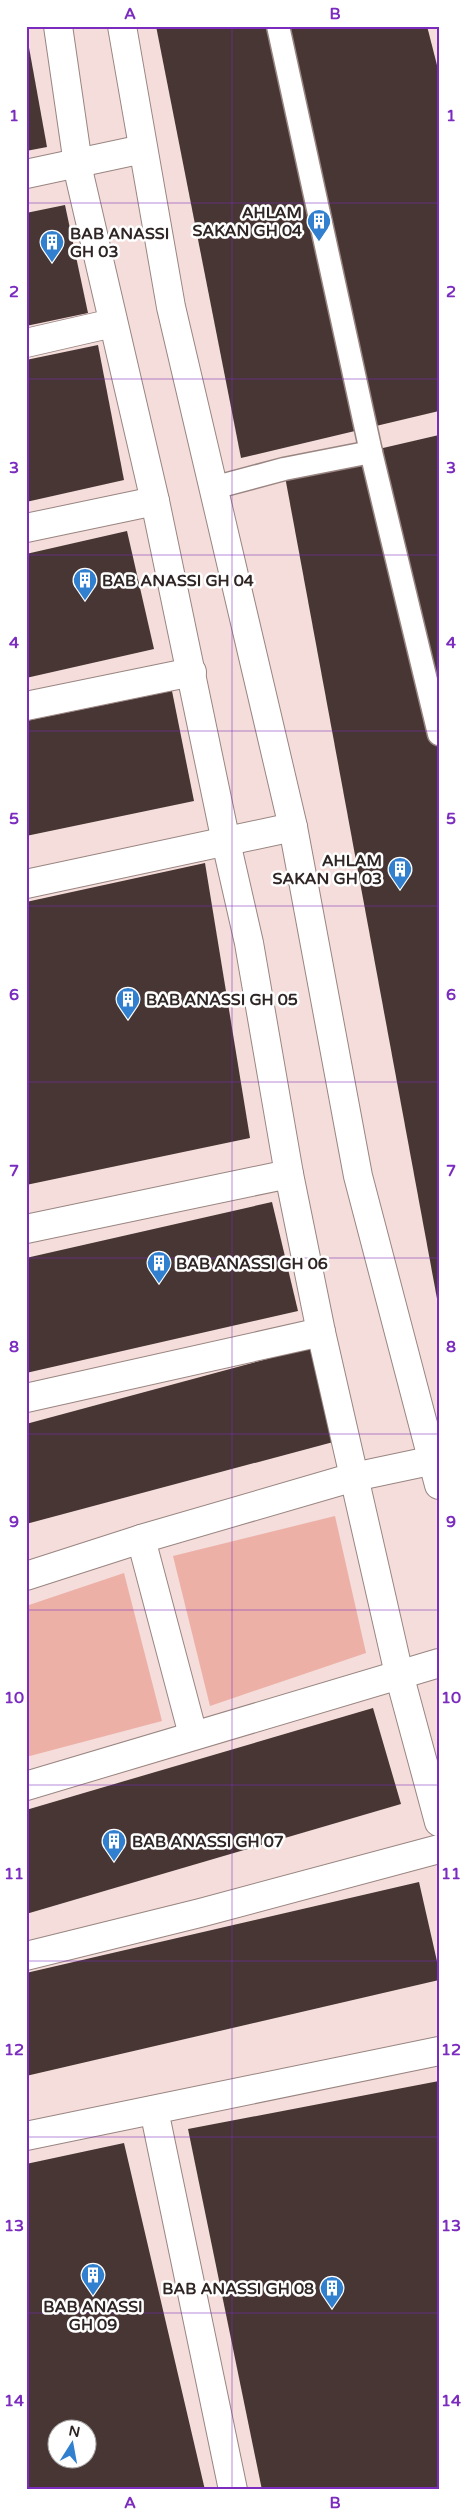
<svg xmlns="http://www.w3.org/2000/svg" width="465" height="2516" font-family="'Varela Round',sans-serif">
	<rect width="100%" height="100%" fill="#f4ddda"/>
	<g fill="#ecb0a7">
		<path d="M335,1516L366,1653L210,1706L173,1556Z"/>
		<path d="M124,1573L162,1721L26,1757V1606Z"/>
	</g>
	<g fill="#473634" fill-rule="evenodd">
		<path d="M156,26H427L439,73V411L241,458Z"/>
		<path d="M26,31L47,147L26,151Z"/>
		<path d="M65,205L88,313L26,326V213Z"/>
		<path d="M98,345L124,480L26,502V360Z"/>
		<path d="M439,435V1304H438L284,471Z"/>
		<path d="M127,531L154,649L26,678V554Z"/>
		<path d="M172,691L194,801L26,836V721Z"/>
		<path d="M205,863L250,1138L26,1185V902Z"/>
		<path d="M272,1202L298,1311L26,1373V1258Z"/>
		<path d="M312,1347L337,1441L26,1524V1424Z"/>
		<path d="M373,1708L401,1804L26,1914V1810Z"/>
		<path d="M419,1882L439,1970V1980L26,2076V1973Z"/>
		<path d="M439,2081V2490H262L188,2129Z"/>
		<path d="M124,2143L205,2490H26V2164ZM58,2428H88V2458H58Z"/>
	</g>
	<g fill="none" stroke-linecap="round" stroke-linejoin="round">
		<g stroke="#998581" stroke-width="25">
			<g id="lane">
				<path d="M278,26L371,452L439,734"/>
				<path d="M213,488L284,469L371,452"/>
			</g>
		</g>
		<g stroke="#998581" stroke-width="30">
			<g id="street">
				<path d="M58,26L80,178L155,501L226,842L249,943L289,1174L321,1332L399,1674L439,1822"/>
				<path d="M122,26L171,307L293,827L358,1176L439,1485"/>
				<path d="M26,174L143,149"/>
				<path d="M26,343L113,323"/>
				<path d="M26,528L155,501"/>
				<path d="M26,706L192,672"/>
				<path d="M26,884L293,827"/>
				<path d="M26,1229L289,1174"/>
				<path d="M26,1398L321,1332"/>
				<path d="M141,1539L193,1735"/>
				<path d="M26,1576L141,1539L354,1477L439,1459"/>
				<path d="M26,1786L439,1663"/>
				<path d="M26,1956L200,1913L439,1849"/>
				<path d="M154,2110L233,2490"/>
				<path d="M26,2136L439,2051"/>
			</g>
		</g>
		<use href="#lane" stroke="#fff" stroke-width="22"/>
		<use href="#street" stroke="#fff" stroke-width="28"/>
	</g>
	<path fill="none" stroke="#7b2cbf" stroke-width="1" stroke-opacity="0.55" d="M232,26V2490M26,203H439M26,379H439M26,555H439M26,731H439M26,906H439M26,1082H439M26,1258H439M26,1434H439M26,1610H439M26,1785H439M26,1961H439M26,2137H439M26,2313H439"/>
	<defs>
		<g id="building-pin" transform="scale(1.25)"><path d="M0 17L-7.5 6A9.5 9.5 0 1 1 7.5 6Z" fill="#317fcf" stroke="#fff"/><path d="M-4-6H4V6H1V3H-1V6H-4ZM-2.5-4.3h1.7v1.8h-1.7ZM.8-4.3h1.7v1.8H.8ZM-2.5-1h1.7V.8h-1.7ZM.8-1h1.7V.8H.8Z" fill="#fff"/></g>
	</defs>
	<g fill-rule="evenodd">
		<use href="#building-pin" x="319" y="221"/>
		<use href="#building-pin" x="52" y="242"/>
		<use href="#building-pin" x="85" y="580"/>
		<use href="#building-pin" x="400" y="869"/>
		<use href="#building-pin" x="128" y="999"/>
		<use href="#building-pin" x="159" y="1263"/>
		<use href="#building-pin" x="114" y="1841"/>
		<use href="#building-pin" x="93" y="2275"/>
		<use href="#building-pin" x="332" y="2288"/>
	</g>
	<g text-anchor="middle" stroke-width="5" stroke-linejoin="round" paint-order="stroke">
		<g font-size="16" font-weight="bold" fill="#2e2524" stroke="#fff" text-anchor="start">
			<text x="302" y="218" text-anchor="end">AHLAM<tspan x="302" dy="18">SAKAN GH 04</tspan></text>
			<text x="70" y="239">BAB ANASSI<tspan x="70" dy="18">GH 03</tspan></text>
			<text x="102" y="586">BAB ANASSI GH 04</text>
			<text x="382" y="866" text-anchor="end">AHLAM<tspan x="382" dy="18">SAKAN GH 03</tspan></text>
			<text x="146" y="1005">BAB ANASSI GH 05</text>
			<text x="176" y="1269">BAB ANASSI GH 06</text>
			<text x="132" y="1847">BAB ANASSI GH 07</text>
			<text x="314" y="2294" text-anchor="end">BAB ANASSI GH 08</text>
			<text x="93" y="2312" text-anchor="middle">BAB ANASSI<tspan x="93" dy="18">GH 09</tspan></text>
		</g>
	</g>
	<rect width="465" height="2516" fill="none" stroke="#ffffff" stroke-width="55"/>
	<g transform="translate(72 2444) rotate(11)"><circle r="24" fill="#ffffff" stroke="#aba8a7"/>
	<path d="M0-4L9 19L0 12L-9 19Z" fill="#317fcf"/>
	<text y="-8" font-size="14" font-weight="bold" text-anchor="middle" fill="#2e2524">N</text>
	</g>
	<rect x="28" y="28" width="410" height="2460" fill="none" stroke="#7b2cbf" stroke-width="2"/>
	<g font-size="16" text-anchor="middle" font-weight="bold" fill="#7b2cbf">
		<text x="130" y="19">A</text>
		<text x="335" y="19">B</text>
		<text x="14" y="121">1</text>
		<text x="451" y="121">1</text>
		<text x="14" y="297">2</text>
		<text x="451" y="297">2</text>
		<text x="14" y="473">3</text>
		<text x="451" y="473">3</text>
		<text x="14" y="648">4</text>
		<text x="451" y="648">4</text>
		<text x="14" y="824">5</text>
		<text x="451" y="824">5</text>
		<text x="14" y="1000">6</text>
		<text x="451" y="1000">6</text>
		<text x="14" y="1176">7</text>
		<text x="451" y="1176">7</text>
		<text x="14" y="1352">8</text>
		<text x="451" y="1352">8</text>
		<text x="14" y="1527">9</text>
		<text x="451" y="1527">9</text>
		<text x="14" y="1703">10</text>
		<text x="451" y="1703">10</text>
		<text x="14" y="1879">11</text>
		<text x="451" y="1879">11</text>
		<text x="14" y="2055">12</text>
		<text x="451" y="2055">12</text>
		<text x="14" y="2231">13</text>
		<text x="451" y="2231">13</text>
		<text x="14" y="2406">14</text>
		<text x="451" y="2406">14</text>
		<text x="130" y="2508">A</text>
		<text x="335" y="2508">B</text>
	</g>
</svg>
